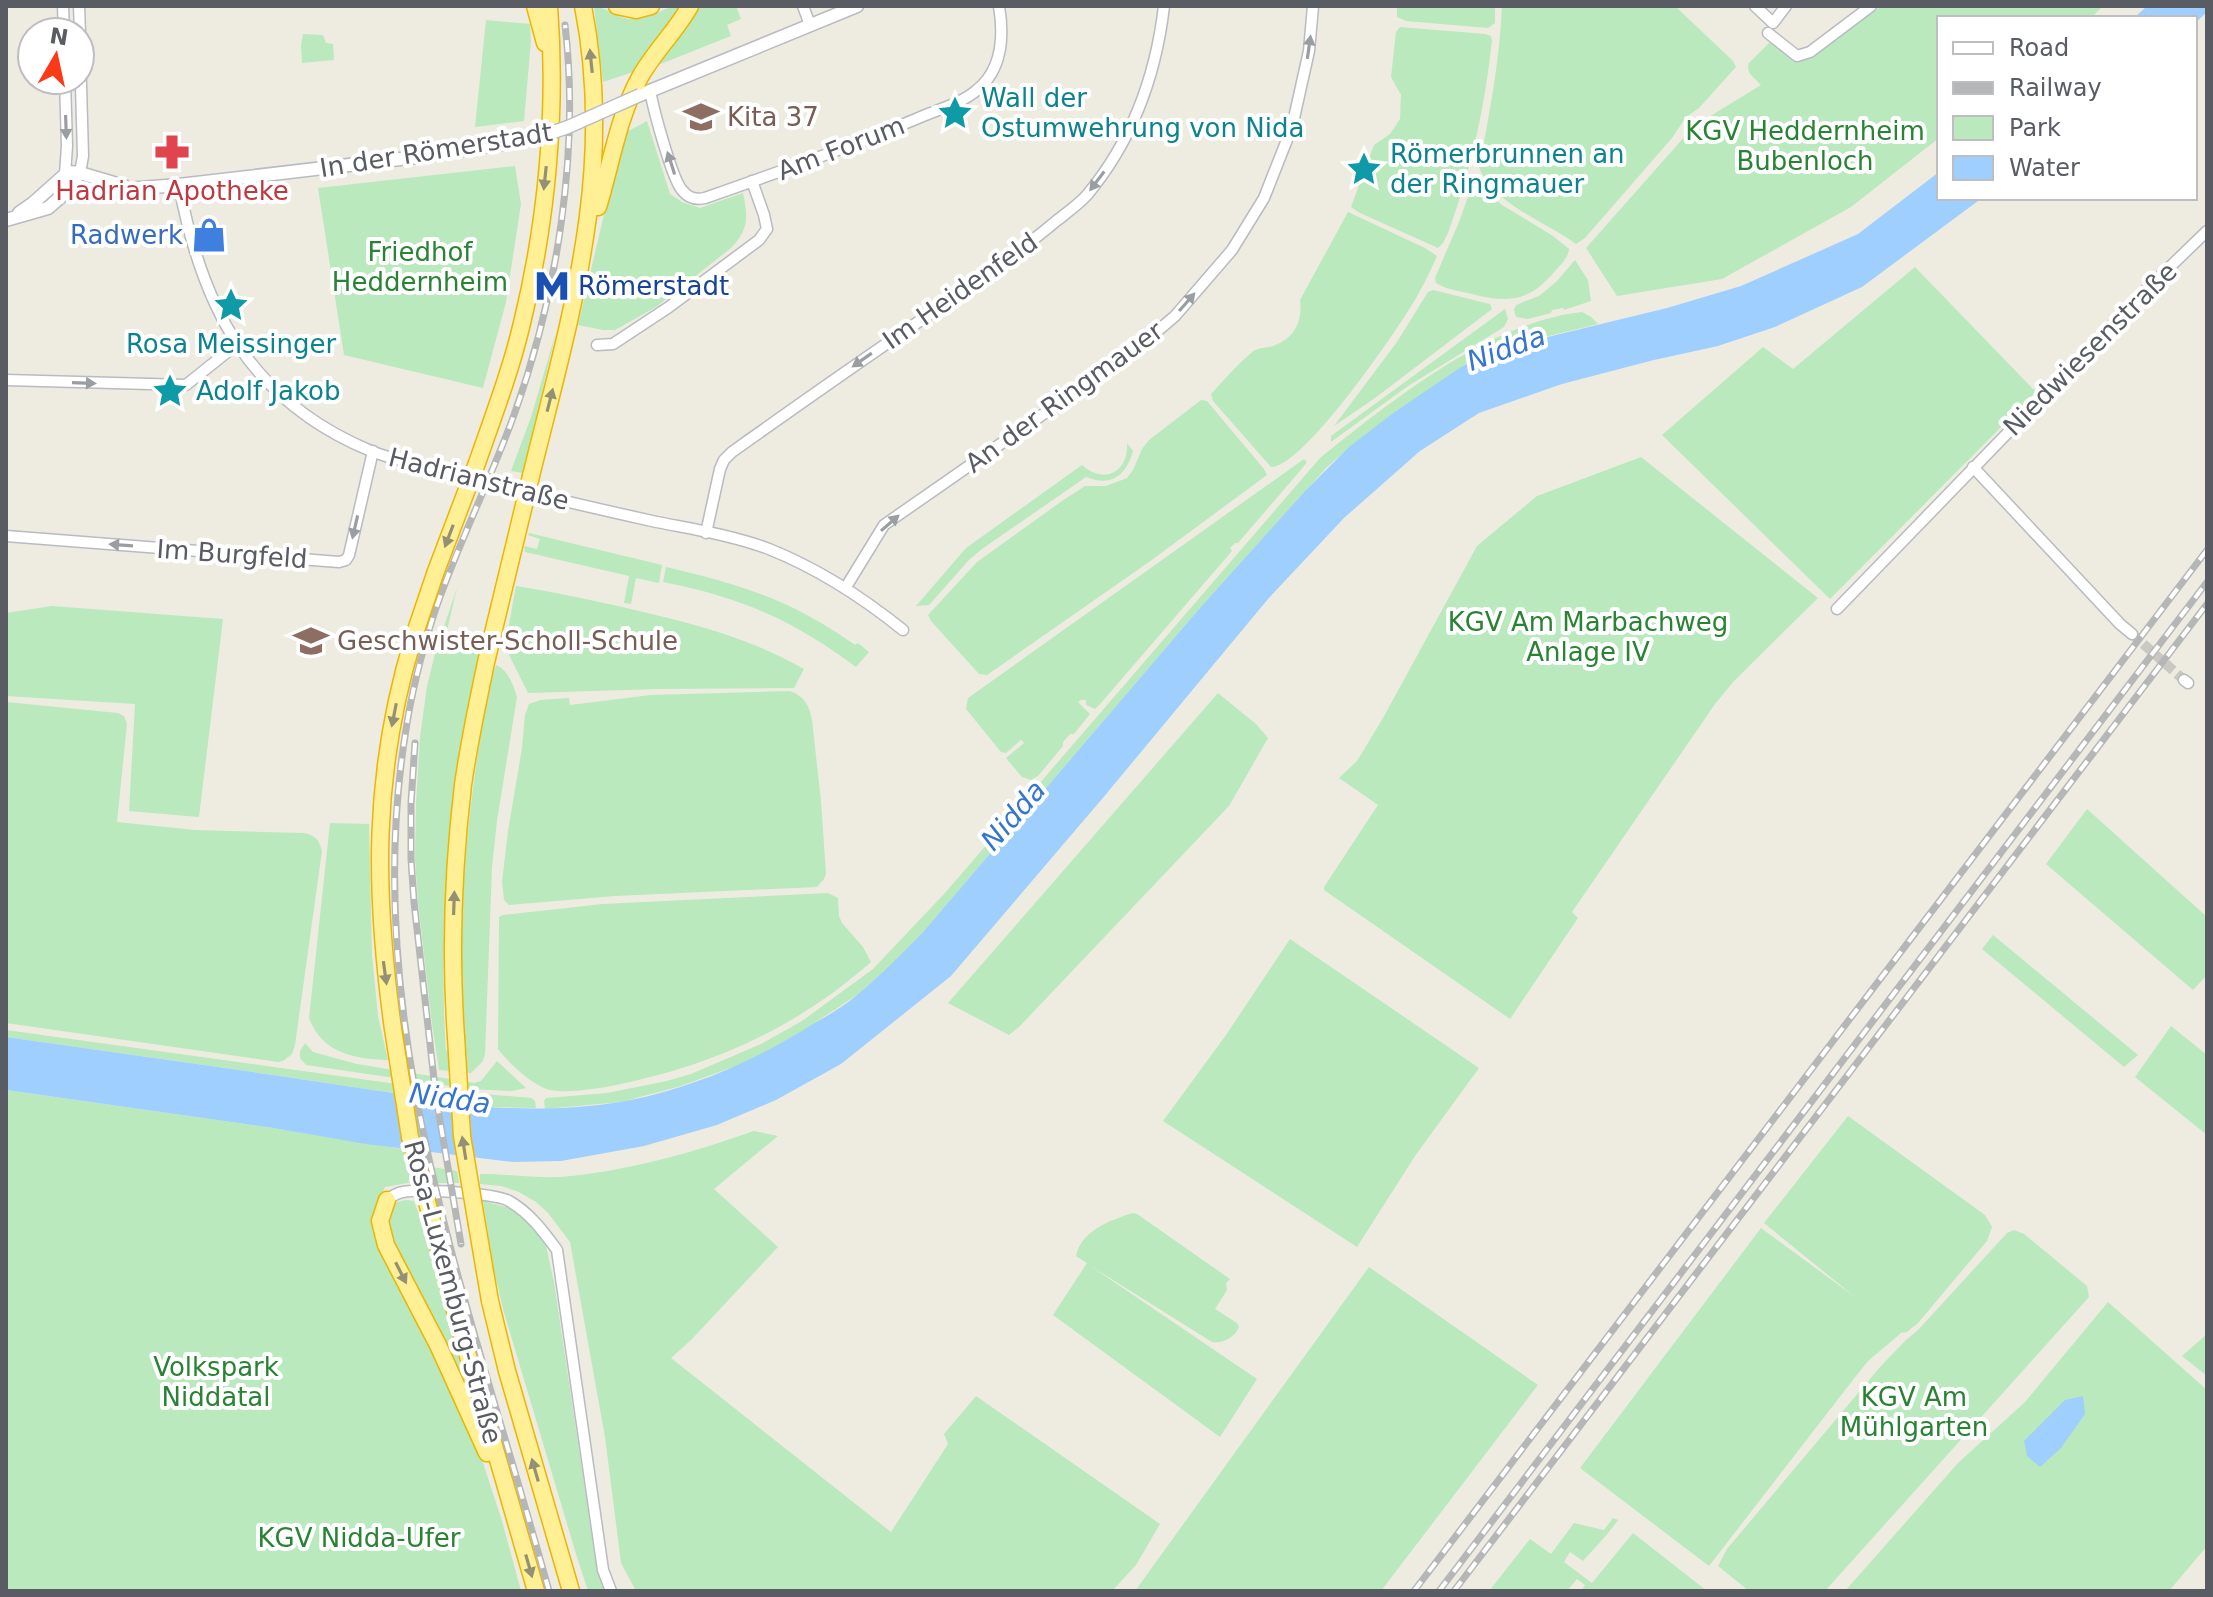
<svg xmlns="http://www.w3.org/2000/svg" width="2213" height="1597" font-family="'DejaVu Sans',sans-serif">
	<rect width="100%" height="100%" fill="#eeece0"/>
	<g fill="#b9e9bd">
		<path d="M594,6C609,8 619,21 637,19C653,18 664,6 680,6L636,71L603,82Z"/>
		<path d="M695,6H736L741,19L727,25L731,36L653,67Z"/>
		<path d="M1397,6H1495V23L1488,28L1406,21L1397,17Z"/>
		<path d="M1502,6H1675L1733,61L1736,67L1699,108L1686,117L1672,138L1585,238L1576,244C1546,222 1492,203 1479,167L1484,159L1482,153C1491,104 1500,56 1502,6Z"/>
		<path d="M1882,6H2103L2091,18H1939V138L1851,207L1722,279L1617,296L1586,248L1694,126L1761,85C1755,78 1745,73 1749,63L1771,41L1799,60Z"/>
		<path d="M486,20L530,24L531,41L524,121L475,127Z"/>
		<path d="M1400,27L1485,34L1491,36L1492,40C1485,107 1471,170 1448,233L1443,243L1438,248L1360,213L1351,207L1374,145L1390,134L1400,119L1401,95L1391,77L1396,32Z"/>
		<path d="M303,34L323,35L326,43L333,44L334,60L302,63L301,45Z"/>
		<path d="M647,121L670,194L682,202L700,208L743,193C748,217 749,229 731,248L656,307L615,330H603L578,325L623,134Z"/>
		<path d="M515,166L521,204L506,302L483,388L344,355L318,188Z"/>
		<path d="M1475,181L1502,205L1553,236L1569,249C1568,258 1562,263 1556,270C1530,301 1510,304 1472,294C1460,291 1447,290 1436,283L1435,278L1459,222L1473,183Z"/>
		<path d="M1348,212L1425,248L1437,256C1429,275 1419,294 1408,311C1390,340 1302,468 1271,467L1213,401L1211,394C1224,380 1237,365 1251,353C1257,348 1262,348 1269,347C1293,341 1303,323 1300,300Z"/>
		<path d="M1575,260L1588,280L1591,301L1564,310L1563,308L1552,310L1551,313L1528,319L1516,317L1514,310L1516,305L1539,296L1556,282Z"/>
		<path d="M1915,267L2036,392L1830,599L1662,435L1763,347L1793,369Z"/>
		<path d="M1433,290L1490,304L1492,309L1375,398L1334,426L1397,342L1428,292Z"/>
		<path d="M1505,309L1508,319L1504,327L1408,386L1331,442V436Z"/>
		<path d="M1582,312L1591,317L1598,324C1560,334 1520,341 1484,355C1463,364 1445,379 1426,392C1391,416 1358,439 1327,467L1199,609L923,932L895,962L857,995L793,1037L749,1061L681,1086L621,1102L545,1109L544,1101L546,1098L607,1093L667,1081L691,1074L761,1044L802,1021L873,969L945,893L1320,458C1391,401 1489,322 1582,312Z"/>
		<path d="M556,332L523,473L511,471L531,417Z"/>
		<path d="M1201,400L1207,401L1264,469L1267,475L1149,562L987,675L979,674L931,621L928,615L977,562L1062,501L1085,486H1106L1127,478L1133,470L1142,449L1149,440Z"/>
		<path d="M1127,443L1133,451C1126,476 1111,487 1086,477L982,549L969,560L929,605L916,606L966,548L1082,465C1104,485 1129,472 1127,443Z"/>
		<path d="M1641,457L1818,598L1734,681L1715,704L1572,912L1578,918L1510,1019L1324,890V887L1378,805L1339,778L1357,761L1383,718L1477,546L1537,496Z"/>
		<path d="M1304,459L1307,462L1299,472L1238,543H1235L1230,548L1232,551L1101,703L1095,709L1086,705V700H1081L1078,702L1090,714L1074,734H1070L1063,742V746L1038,776L1031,780L1022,777L1006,758L1024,743L1021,740L1006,753L1001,752L966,709L968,698Z"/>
		<path d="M529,533L662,565L659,583L636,578L631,604L624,603L629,576L525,552L524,546L537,549L540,539L528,535Z"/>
		<path d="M666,567C742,585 790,599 855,645L858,643L869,652L856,667C793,620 740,597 663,582Z"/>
		<path d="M516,586C573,595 628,608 684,622C727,634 766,647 804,669L794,688L659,689L528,693L507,651L509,624Z"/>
		<path d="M457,588L445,639L457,642L456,649L465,651L467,644L474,653L478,655C454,784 437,919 446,1051L466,1049L464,1031L461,1030C461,1002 459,973 460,944C463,854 475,764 490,675H493L496,665C508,670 513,684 517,697L497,821L492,867L485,1054L483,1061L471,1073L439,1070L432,1024L418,902L415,859L416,804L420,737L427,686L436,650Z"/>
		<path d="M52,606L223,619L199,817L129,811L135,704L6,696V613Z"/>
		<path d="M790,691C805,697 809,705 812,720L821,801L826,874L824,879L817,887L615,896L509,905L504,900L502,882L508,831L522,748L525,715L529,704L540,700L569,698L570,705L651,695Z"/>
		<path d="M1218,693L1256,724L1268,738L1229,806L1019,1027L1009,1035L948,1003Z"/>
		<path d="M6,702L118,713L124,716L127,724L117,822L195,830L303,833C315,835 319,839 322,851L295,1045L292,1054L283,1061L278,1062L6,1023Z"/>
		<path d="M2087,809L2207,917V975L2193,990L2046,864Z"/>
		<path d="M330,823L369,824L372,955L378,1016L388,1060C354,1059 322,1053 309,1018Z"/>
		<path d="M828,893L838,898L839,916L842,923L863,947L871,962C795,1029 709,1067 611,1086C594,1089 559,1095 544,1088C528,1081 509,1063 498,1049L499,917L503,915L603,904Z"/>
		<path d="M1993,935L2138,1055L2124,1067L1982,949Z"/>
		<path d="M1290,939L1479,1068L1415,1156L1357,1247L1163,1121L1226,1035Z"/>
		<path d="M2171,1026L2207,1055V1135L2135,1077Z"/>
		<path d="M6,1030L448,1091L532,1098L535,1101L536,1108L487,1107L253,1072L6,1037Z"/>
		<path d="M305,1043L313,1052L357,1064L474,1083L481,1081L497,1061L526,1088L512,1091L470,1089L306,1065L300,1058V1051Z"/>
		<path d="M6,1090L273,1128L403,1149L406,1163L457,1171L459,1183H408L385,1187L375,1208L374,1224L473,1432L502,1521L521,1591H6Z"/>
		<path d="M1848,1116L1985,1215L1992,1227L1987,1241L1918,1323L1907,1332L1900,1333V1334L1868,1361L1856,1376L1709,1566L1580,1468L1761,1228L1855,1297L1764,1223Z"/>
		<path d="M754,1131L778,1136L714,1189L778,1247L692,1339L671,1358L891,1532L948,1444L944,1434L976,1396L1160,1524L1136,1565L1112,1591H636L621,1563L605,1437L570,1242L548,1213L536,1202L519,1192L501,1186L480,1184V1174C506,1174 536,1178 561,1177C628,1171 691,1153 754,1131Z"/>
		<path d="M406,1200L414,1201L423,1226L466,1386H461L384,1226L393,1203Z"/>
		<path d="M483,1201L509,1208L523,1216L544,1237L554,1282L597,1571L604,1591H588L576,1554L503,1309L494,1270Z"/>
		<path d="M1133,1213L1137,1214L1230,1279L1226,1283L1227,1290L1215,1309L1237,1323L1239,1327C1235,1337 1223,1344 1212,1342L1089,1265L1257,1379L1220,1437L1053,1315L1087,1263L1076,1256C1081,1231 1110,1220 1133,1213Z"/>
		<path d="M2014,1230L2024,1234L2087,1286L2089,1297L1825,1591H1749L1718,1566L1727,1549L1880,1367L1906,1340L1918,1330L2007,1233Z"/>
		<path d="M1369,1267L1538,1385L1381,1591H1135Z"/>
		<path d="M2108,1302L2207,1390V1546L2169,1591H1845L1958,1463L2025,1402Z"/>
		<path d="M2207,1334V1376L2182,1356Z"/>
		<path d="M1613,1518L1618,1520C1608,1535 1595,1547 1583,1561L1570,1552L1564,1562L1592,1583L1633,1533L1707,1591H1581L1585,1585L1577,1579L1567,1591H1489L1530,1539L1551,1554L1574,1523L1604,1530Z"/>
	</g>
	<g fill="#9fcfff">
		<path d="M2147,6H2207V12L2195,23V18H2134Z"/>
		<path d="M1939,172V198H1982L1862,287L1775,327L1718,346L1654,360L1562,384L1479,413L1420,451L1344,518L1268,599L1102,799L951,976L841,1064L776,1100L717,1125L644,1146L561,1161L513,1162L366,1144L273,1128L6,1090V1037L253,1072L487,1107C531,1110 577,1109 620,1102C685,1091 756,1061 811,1025C827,1016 843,1007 857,995C881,975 902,954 923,932L1199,609L1306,490L1349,447L1392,414L1461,367L1481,357L1511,346L1667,308L1741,286L1858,234Z"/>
		<path d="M2083,1396L2085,1414L2061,1448L2040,1467L2027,1456L2024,1441L2065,1400Z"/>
	</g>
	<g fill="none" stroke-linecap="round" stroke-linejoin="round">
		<path stroke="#c9c8c1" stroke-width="10" stroke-dasharray="10 5" stroke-linecap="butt" d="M2132,634L2184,680"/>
		<g stroke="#b8bbc1" stroke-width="13">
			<g id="minor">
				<path d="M63,6L64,32"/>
				<path d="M79,6L80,32"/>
				<path d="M803,6L810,25"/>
				<path d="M1755,6L1773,23L1786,6"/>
				<path d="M1768,33L1797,56L1810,52L1871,6"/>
				<path d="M65,80L67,146L65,174L66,179L73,186L80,173L83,156L80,51"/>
				<path d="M650,90C653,108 672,179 682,190C688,198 695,200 705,198C776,173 847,148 916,119C936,110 961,104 977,90C1003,69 1004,36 999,6"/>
				<path d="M179,185C202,308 250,401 371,451C396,461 426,466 452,473C519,491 585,506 652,521C691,529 732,535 769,549C819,569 862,597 903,630"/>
				<path d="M597,345L613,344L669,307L759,240L767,229L764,215L752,181"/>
				<path d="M6,380L186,385L236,345"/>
				<path d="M1973,467L2120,624L2132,634"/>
				<path d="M706,533L720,469L724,460L732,452C805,400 878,349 952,299C987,274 1022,250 1055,222C1065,214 1078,205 1087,195C1132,141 1156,75 1164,6"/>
				<path d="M6,536L339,562L346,560L349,555L373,451"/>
				<path d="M846,587L884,525L1134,351L1175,316L1232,250L1264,198L1292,127L1309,51L1313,6"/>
				<path d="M1837,609L2145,291L2207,231"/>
				<path d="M2184,680L2188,683"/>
				<path d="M387,1200C392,1196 396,1193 403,1192C420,1189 495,1193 509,1201C530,1213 543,1231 557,1250L603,1570L611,1591"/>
			</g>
		</g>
		<g stroke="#b8bbc1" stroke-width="15">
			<g id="tertiary">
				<path d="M640,95L857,6"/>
				<path d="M19,213L32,204L68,172L80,173L124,186"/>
				<path d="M6,220L48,208L73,186L101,191L179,185L417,157L533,139"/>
			</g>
		</g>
		<g stroke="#eeb400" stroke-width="19">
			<g id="trunk">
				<path d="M535,6L545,43"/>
				<path d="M617,6L636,10L651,6"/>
				<path d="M598,207C611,165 618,117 640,77C654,52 676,31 690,6"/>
				<path d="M477,463C493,417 511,370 522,323C547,221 557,110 549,6"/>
				<path d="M531,476C570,317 616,172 583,6"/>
				<path d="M393,1029C374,891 372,774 413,639"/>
				<path d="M456,1037C450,953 453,869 463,785C469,743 478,700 487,658"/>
				<path d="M387,1200L380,1221L386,1245L438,1345L487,1453"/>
				<path d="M432,1221L455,1311L536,1591"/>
				<path d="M477,1225L490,1301L507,1371L571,1591"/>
			</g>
		</g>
		<use href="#minor" stroke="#fff" stroke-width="10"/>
		<use href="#tertiary" stroke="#fff" stroke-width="12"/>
		<use href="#trunk" stroke="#fff095" stroke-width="16"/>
		<g stroke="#b5b6b6" stroke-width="7">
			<g id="rail">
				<path d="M415,743L411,803V859L414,902L436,1097L461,1244"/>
				<path d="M549,1591C473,1313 359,1029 405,736C411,694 422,651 435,611C458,544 490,481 514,415C557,295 580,152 565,25"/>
				<path d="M1414,1591L2207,550"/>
				<path d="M1439,1591L2207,582"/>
				<path d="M1454,1591L2207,604"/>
			</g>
		</g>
		<use href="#rail" stroke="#fff" stroke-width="4" stroke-dasharray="12" stroke-linecap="butt"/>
		<g stroke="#b8bbc1" stroke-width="15" stroke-linecap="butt">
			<path id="tertiary-bridge" d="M533,139L568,127L640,95"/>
		</g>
		<g stroke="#eeb400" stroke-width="19" stroke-linecap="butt">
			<g id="trunk-bridge">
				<path d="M413,639L436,571L477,463"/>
				<path d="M487,658L531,476"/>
				<path d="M393,1029L410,1137L432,1221"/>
				<path d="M456,1037L462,1136L477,1225"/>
			</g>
		</g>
		<use href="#tertiary-bridge" stroke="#fff" stroke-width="12"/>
		<use href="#trunk-bridge" stroke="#fff095" stroke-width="16"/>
	</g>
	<defs><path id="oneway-solid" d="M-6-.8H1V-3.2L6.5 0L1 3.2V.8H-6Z" transform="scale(2)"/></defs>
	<g fill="#9b9ea1">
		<use href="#oneway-solid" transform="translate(1309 47) rotate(-82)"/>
		<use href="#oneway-solid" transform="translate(66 127) rotate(88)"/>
		<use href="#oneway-solid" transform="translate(671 163) rotate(-108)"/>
		<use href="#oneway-solid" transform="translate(1097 181) rotate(127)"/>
		<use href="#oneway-solid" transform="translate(1187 302) rotate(-49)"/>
		<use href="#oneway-solid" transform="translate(862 360) rotate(145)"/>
		<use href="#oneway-solid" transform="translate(84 383) rotate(2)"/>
		<use href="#oneway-solid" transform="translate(890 523) rotate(-41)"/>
		<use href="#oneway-solid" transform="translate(355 527) rotate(103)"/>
		<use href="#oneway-solid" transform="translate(121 545) rotate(-176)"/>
	</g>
	<g fill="#939074">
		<use href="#oneway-solid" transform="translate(591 61) rotate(-96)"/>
		<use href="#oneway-solid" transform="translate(545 178) rotate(96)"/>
		<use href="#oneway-solid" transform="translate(550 400) rotate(-76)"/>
		<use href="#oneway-solid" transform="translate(449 536) rotate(111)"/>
		<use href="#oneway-solid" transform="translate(394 715) rotate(101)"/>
		<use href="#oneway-solid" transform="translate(454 903) rotate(-88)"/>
		<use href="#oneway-solid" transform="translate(385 973) rotate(82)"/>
		<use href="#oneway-solid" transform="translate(464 1148) rotate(-99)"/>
		<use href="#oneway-solid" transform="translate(401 1273) rotate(63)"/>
		<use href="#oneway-solid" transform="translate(535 1470) rotate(-106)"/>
		<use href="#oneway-solid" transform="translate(529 1566) rotate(74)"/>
	</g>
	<defs>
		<g id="sight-bare" transform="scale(2.76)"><path d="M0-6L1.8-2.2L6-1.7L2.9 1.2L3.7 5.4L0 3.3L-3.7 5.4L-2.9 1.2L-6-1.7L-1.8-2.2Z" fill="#0f9aa8" stroke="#fff" stroke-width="2.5" paint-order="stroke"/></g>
		<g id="school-bare" transform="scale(2.76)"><path d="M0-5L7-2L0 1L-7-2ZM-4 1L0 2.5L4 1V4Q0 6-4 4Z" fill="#8d6e63" stroke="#fff" stroke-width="2.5" paint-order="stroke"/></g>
		<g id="pharmacy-bare" transform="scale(2.76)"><path d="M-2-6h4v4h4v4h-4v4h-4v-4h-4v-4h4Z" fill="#e0444e" stroke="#fff" stroke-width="2.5" paint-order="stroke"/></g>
		<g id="shop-bare" transform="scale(2.76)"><path d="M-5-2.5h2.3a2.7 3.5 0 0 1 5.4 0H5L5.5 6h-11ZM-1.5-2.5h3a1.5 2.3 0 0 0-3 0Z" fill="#3f7fe0" stroke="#fff" stroke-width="2.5" paint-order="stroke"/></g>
		<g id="metro-bare" transform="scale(2.76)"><path d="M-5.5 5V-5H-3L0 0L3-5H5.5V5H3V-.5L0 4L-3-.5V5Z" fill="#1a4fb4" stroke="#fff" stroke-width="2.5" paint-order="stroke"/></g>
	</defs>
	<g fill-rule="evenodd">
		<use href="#sight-bare" x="955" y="113"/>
		<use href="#school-bare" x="701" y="117"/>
		<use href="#pharmacy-bare" x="172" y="152"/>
		<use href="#sight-bare" x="1364" y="169"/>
		<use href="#shop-bare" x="209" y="235"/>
		<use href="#metro-bare" x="552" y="286"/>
		<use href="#sight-bare" x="231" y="305"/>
		<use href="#sight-bare" x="170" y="391"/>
		<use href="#school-bare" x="311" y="641"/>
	</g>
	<g text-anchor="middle" stroke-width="8" stroke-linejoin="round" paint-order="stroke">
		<g font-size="26" fill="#0d838f" stroke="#fff" text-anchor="start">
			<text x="981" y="107">Wall der<tspan x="981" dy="30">Ostumwehrung von Nida</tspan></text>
			<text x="1390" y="163">Römerbrunnen an<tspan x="1390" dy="30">der Ringmauer</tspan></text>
			<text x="231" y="353" text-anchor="middle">Rosa Meissinger</text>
			<text x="196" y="400">Adolf Jakob</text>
		</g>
		<g font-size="26" fill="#785e54" stroke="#fff" text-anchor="start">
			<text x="727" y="126">Kita 37</text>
			<text x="337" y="650">Geschwister-Scholl-Schule</text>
		</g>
		<g font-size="26" fill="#2a8234" stroke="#fff">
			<text x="1805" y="140">KGV Heddernheim<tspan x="1805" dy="30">Bubenloch</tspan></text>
			<text x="420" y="261">Friedhof<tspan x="420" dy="30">Heddernheim</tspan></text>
			<text x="1588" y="631">KGV Am Marbachweg<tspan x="1588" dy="30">Anlage IV</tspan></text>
			<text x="216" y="1376">Volkspark<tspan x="216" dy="30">Niddatal</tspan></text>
			<text x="1914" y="1406">KGV Am<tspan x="1914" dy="30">Mühlgarten</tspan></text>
			<text x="359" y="1547">KGV Nidda-Ufer</text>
		</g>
		<g font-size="26" fill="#595d63" stroke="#fff">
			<text transform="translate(841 148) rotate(-21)" y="9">Am Forum</text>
			<text transform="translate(436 150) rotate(-9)" y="9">In der Römerstadt</text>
			<text transform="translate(960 291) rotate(-35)" y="9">Im Heidenfeld</text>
			<text transform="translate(2090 349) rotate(-45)" y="9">Niedwiesenstraße</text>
			<text transform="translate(1064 397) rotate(-36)" y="9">An der Ringmauer</text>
			<text transform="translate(479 479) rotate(14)" y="9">Hadrianstraße</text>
			<text transform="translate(232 554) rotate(4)" y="9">Im Burgfeld</text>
			<text transform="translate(453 1292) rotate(75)" y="9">Rosa-Luxemburg-Straße</text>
		</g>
		<g font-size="26" fill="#be3a42" stroke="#fff">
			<text x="172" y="200">Hadrian Apotheke</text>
		</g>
		<g font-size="26" fill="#366cbe" stroke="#fff" text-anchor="end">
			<text x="183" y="244">Radwerk</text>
		</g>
		<g font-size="26" fill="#164399" stroke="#fff" text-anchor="start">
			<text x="578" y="295">Römerstadt</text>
		</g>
		<g font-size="28" font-style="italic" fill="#3575cf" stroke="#fff">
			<text transform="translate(1506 348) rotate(-20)" y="10">Nidda</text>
			<text transform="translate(1013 815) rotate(-49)" y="10">Nidda</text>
			<text transform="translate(450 1098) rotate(8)" y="10">Nidda</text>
		</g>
	</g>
	<rect width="2213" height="1597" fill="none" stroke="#595d63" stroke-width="16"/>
	<rect x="1937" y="16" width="260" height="184" fill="#ffffff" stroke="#bdbec1" stroke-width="2"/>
	<rect x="1953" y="42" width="40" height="12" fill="#ffffff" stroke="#bdbec1" stroke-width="2"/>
	<text x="2009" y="56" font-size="24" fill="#595d63">Road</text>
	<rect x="1953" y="82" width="40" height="12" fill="#b5b6b6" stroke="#bdbec1" stroke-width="2"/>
	<text x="2009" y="96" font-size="24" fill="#595d63">Railway</text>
	<rect x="1953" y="116" width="40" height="24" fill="#b9e9bd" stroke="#bdbec1" stroke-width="2"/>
	<text x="2009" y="136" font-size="24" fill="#595d63">Park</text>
	<rect x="1953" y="156" width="40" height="24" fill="#9fcfff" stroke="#bdbec1" stroke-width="2"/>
	<text x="2009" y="176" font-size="24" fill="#595d63">Water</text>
	<g transform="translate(56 56) rotate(9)"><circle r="38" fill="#ffffff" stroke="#bdbec1" stroke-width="2"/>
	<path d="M0-6L14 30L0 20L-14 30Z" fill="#fc3a18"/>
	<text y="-12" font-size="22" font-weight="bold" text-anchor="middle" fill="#595d63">N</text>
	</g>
</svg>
